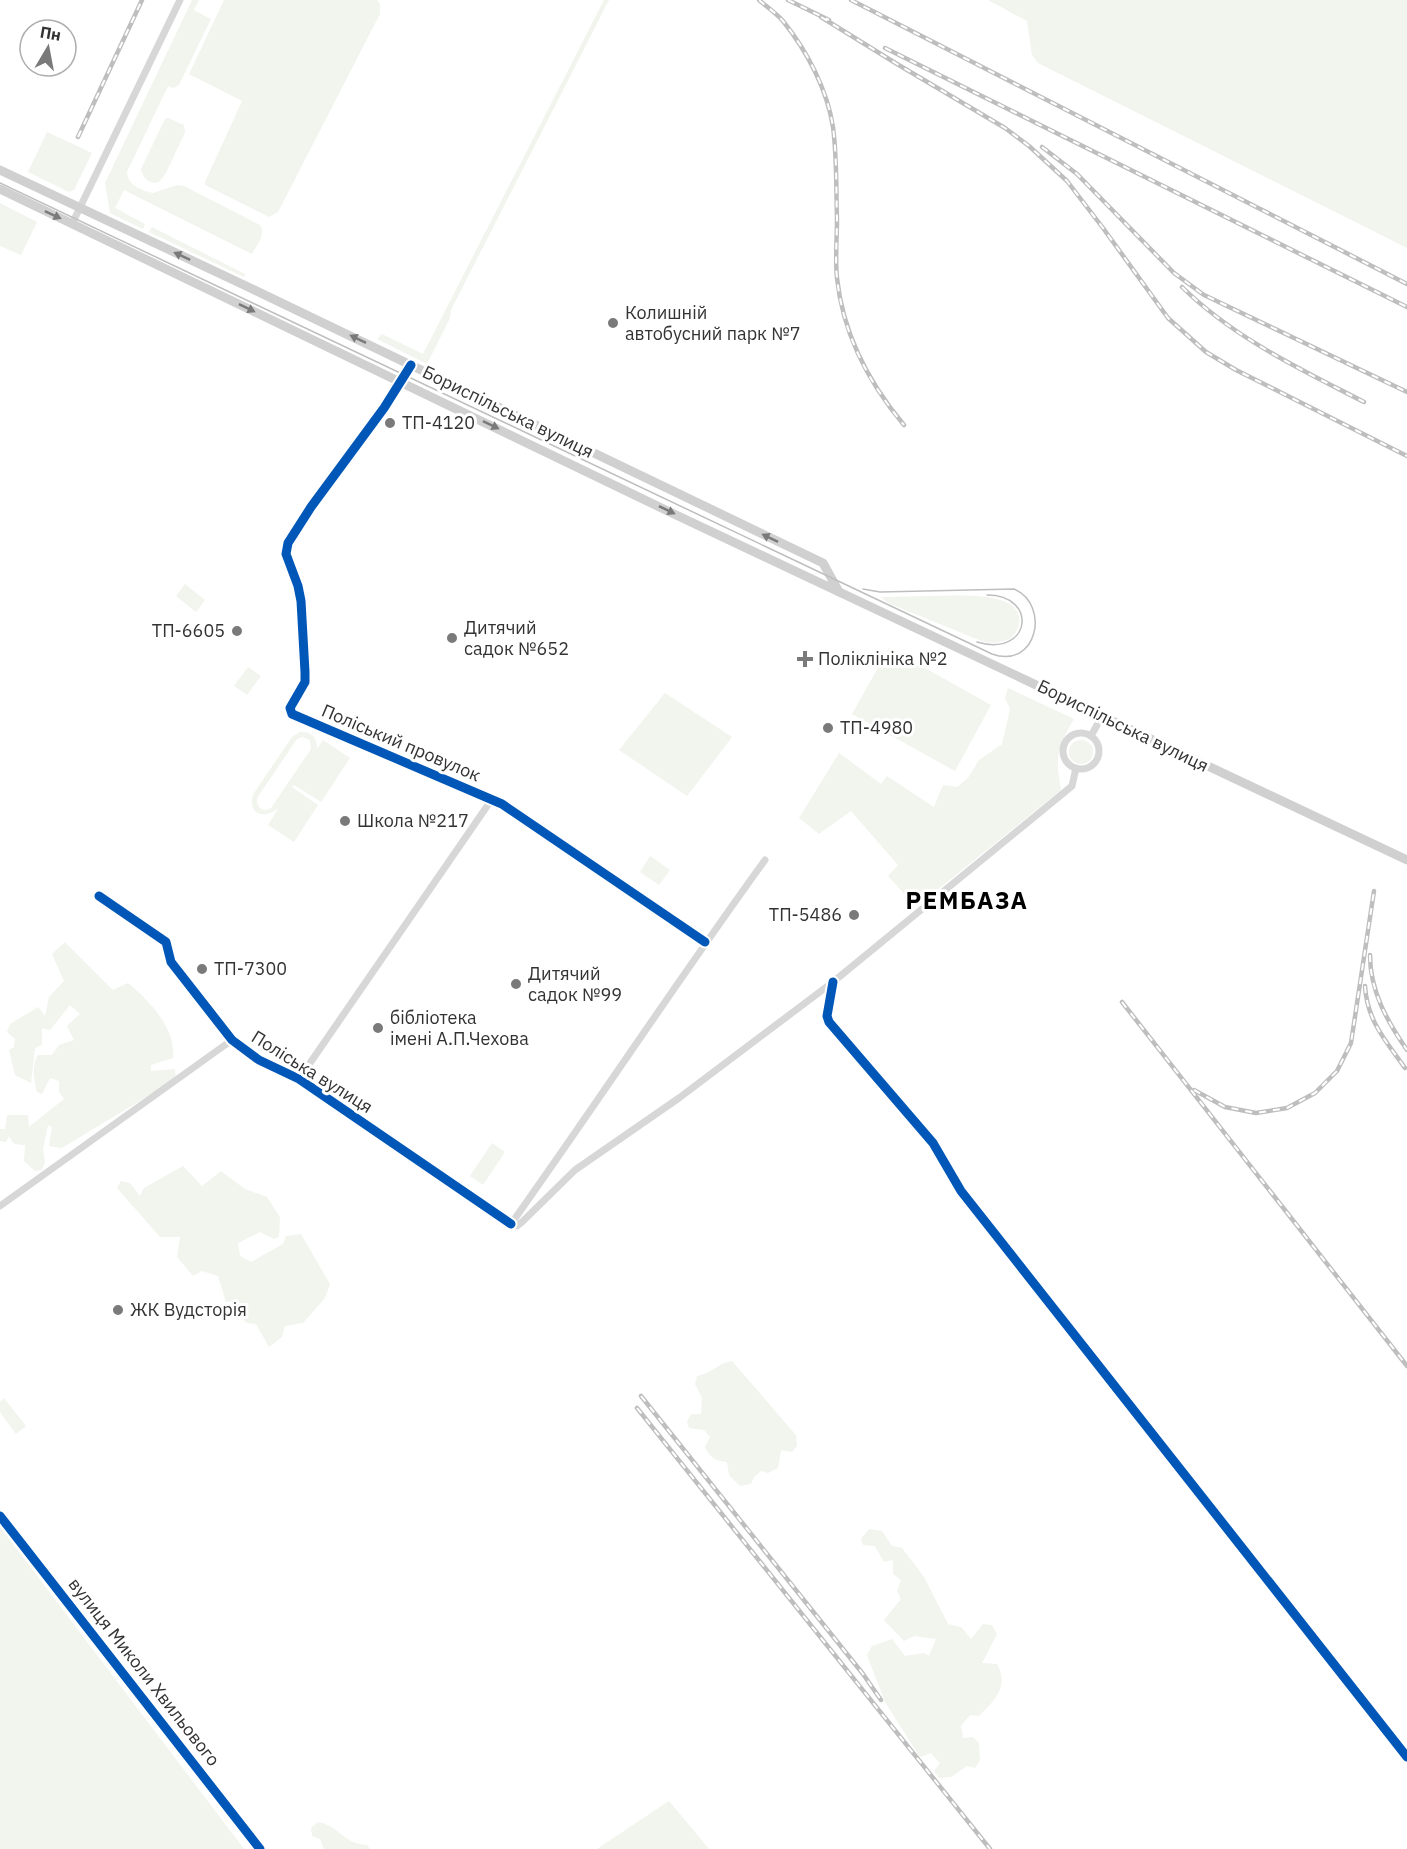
<svg xmlns="http://www.w3.org/2000/svg" width="1407" height="1849" font-family="'IBM Plex Sans',sans-serif">
	<rect width="100%" height="100%" fill="#fff"/>
	<g fill="#f1f5ed" fill-rule="evenodd">
		<path d="M192,0H199L194,10L211,19L179,85L173,88L168,86L127,172C128,186 141,190 153,193L177,185L184,186L260,225C266,235 257,245 252,254L124,190L115,208L145,224L143,229L110,213L105,183Z"/>
		<path d="M224,0H377L380,4V14L278,212L269,217L205,185V182L242,101L189,74Z"/>
		<path d="M604,0H609L451,310L450,318L427,364L377,339L382,334L423,354Z"/>
		<path d="M988,0H1407V248L1038,63L1032,55L1027,21Z"/>
		<path d="M168,118L184,125L185,132L166,173L159,182C149,185 143,178 141,169L165,119Z"/>
		<path d="M47,132L92,153L74,190L69,192L28,172Z"/>
		<path d="M0,203L37,222L21,255L0,246Z"/>
		<path d="M152,227L245,274L244,277L149,232Z"/>
		<path d="M185,584L205,600L196,612L176,596Z"/>
		<path d="M932,596C953,596 1017,590 1019,618C1020,627 1016,633 1010,639L995,643L984,642L888,603L881,597Z"/>
		<path d="M889,648L991,705L955,771L852,714Z"/>
		<path d="M248,667L261,676L247,695L234,686Z"/>
		<path d="M1008,688L1074,719C1057,747 1055,757 1061,790L916,907L888,876L898,865L851,811L819,834L799,818L839,753L881,784L887,776L934,807L943,785L957,787L968,778L979,760L1002,744L1010,709L1005,698Z"/>
		<path d="M665,693L732,737L687,796L619,750Z"/>
		<path d="M300,732C312,731 317,738 317,749L323,740L350,758L321,802L294,785L292,787L318,805L294,842L268,825L279,807C266,821 245,814 254,793L292,737ZM302,737L310,740L311,749L271,808C263,813 256,808 257,798L297,739Z"/>
		<circle cx="1081" cy="752" r="12"/>
		<path d="M650,856L670,870L659,885L640,872Z"/>
		<path d="M65,942L113,990L128,983C149,1001 176,1027 173,1058L151,1065V1071L175,1069L176,1079L62,1148L49,1146L52,1127L48,1125L43,1149L45,1162L42,1170L35,1171L24,1161L25,1145L14,1144L9,1136L6,1142L0,1141V1129H5L7,1115H28L29,1127L64,1099L59,1091V1081L50,1078L42,1094L37,1092C34,1080 31,1066 38,1055H52L59,1045L74,1040L67,1026L80,1014L70,1005L50,1030L42,1028V1045L35,1048L31,1083L15,1075L9,1050L14,1047L15,1039L7,1032L10,1024L38,1007L45,1016L49,997L64,981L52,954Z"/>
		<path d="M492,1143L505,1152L483,1185L470,1176Z"/>
		<path d="M183,1166L202,1186L221,1171L245,1189L267,1197L280,1217L279,1237L274,1239L260,1232L238,1243L240,1256L251,1262L283,1244L286,1236L301,1234L330,1284L325,1298L303,1323L285,1326L282,1337L269,1347L256,1324L247,1323L242,1318L246,1313L238,1301L226,1302L218,1276L202,1271L193,1276L177,1257L180,1237H160L117,1188L121,1181L130,1183L140,1196L144,1188Z"/>
		<path d="M732,1361L796,1435L797,1446L792,1452L781,1450L778,1468L768,1473L761,1471L754,1477L751,1484L740,1486L729,1475L727,1462C716,1461 709,1457 705,1447L710,1437L704,1430L689,1428L687,1421L691,1414H701L702,1398L695,1384L697,1376C713,1373 718,1363 732,1361Z"/>
		<path d="M4,1398L26,1426L16,1434L0,1412V1402Z"/>
		<path d="M0,1527L244,1849H0Z"/>
		<path d="M869,1529L882,1531L892,1546L902,1548L924,1577L948,1624L961,1627L971,1639L983,1624L992,1625L997,1634L982,1663L997,1664C1010,1686 994,1701 979,1716L970,1715L961,1726L963,1738L973,1737L979,1743L980,1760L975,1768L967,1766L951,1777L939,1778L934,1771L940,1763L931,1753L920,1757L885,1702L867,1655L872,1646L892,1639L905,1656L924,1653L929,1656L936,1639L914,1636L904,1641L884,1620L901,1599L897,1591L901,1580L893,1574V1560L884,1562L875,1546L863,1545L861,1539Z"/>
		<path d="M669,1801L709,1849H597Z"/>
		<path d="M318,1822C340,1826 343,1844 367,1845L370,1849H324L320,1839L312,1836L311,1828Z"/>
	</g>
	<g fill="none" stroke-linecap="round" stroke-linejoin="round">
		<g stroke="#d7d7d7" stroke-width="7">
			<path d="M72,224L180,0"/>
			<path d="M411,365L384,408L311,507L288,543L286,554L298,586L301,601L305,672V682L290,708L292,714L502,804L705,942"/>
			<circle cx="1081" cy="751" r="18"/>
			<path d="M1091,736L1102,716"/>
			<path d="M99,896L166,942L171,962L232,1040L259,1060L299,1079L511,1224"/>
			<path d="M833,982L827,1016L829,1022L933,1143L961,1191L1407,1757"/>
			<path d="M299,1079L492,799"/>
			<path d="M0,1206L232,1040"/>
			<path d="M511,1224L517,1226L522,1222L575,1170L679,1098L833,982L1072,786L1076,768"/>
			<path d="M511,1224C597,1103 678,980 765,860"/>
			<path d="M0,1516L260,1849"/>
		</g>
		<g stroke="#d0d0d0" stroke-width="9">
			<path d="M0,170L244,285L823,563L839,592"/>
			<path d="M0,189L674,514L1407,860"/>
		</g>
		<g stroke="#bebebe" stroke-width="1.5">
			<path d="M0,183L992,654C1037,670 1051,605 1014,589L880,592L863,589"/>
			<path d="M977,642C1031,658 1039,595 987,595"/>
		</g>
		<g stroke="#bebebe" stroke-width="4.5">
			<g id="rail">
				<path d="M759,0C767,7 776,13 783,21C807,51 827,89 833,127C837,157 836,188 837,219C837,238 835,259 837,278C843,334 868,382 904,425"/>
				<path d="M788,0L829,20"/>
				<path d="M851,0L1407,284"/>
				<path d="M821,17L897,64L1005,128L1029,146L1067,181L1103,228L1168,318L1206,352L1236,370L1407,456"/>
				<path d="M885,48L1407,307"/>
				<path d="M78,137L142,0"/>
				<path d="M1042,147L1077,174L1174,273L1204,295L1407,392"/>
				<path d="M1182,287C1234,338 1300,369 1364,402"/>
				<path d="M1370,955C1370,991 1387,1021 1407,1050"/>
				<path d="M1365,986C1367,1021 1386,1041 1405,1068"/>
				<path d="M1122,1002L1407,1366"/>
				<path d="M1194,1090L1225,1107L1256,1113L1287,1108L1315,1093L1337,1071L1351,1043L1374,891"/>
				<path d="M641,1396L863,1674L881,1700"/>
				<path d="M637,1408L990,1849"/>
			</g>
		</g>
		<use href="#rail" stroke="#fff" stroke-width="2" stroke-dasharray="7" stroke-linecap="butt"/>
		<g stroke="#fff" stroke-width="13">
			<g id="cycleway">
				<path d="M411,365L384,408L311,507L288,543L286,554L298,586L301,601L305,672V682L290,708L292,714L502,804L705,942"/>
				<path d="M99,896L166,942L171,962L232,1040L259,1060L299,1079L511,1224"/>
				<path d="M833,982L827,1016L829,1022L933,1143L961,1191L1407,1757"/>
				<path d="M0,1516L260,1849"/>
			</g>
		</g>
		<use href="#cycleway" stroke="#0057b8" stroke-width="9"/>
	</g>
	<defs><path id="oneway-solid" d="M-6-.8H1V-3.2L6.5 0L1 3.2V.8H-6Z" transform="scale(1.5)"/></defs>
	<g fill="#7a7a7a">
		<use href="#oneway-solid" transform="translate(53 215) rotate(25)"/>
		<use href="#oneway-solid" transform="translate(182 256) rotate(-155)"/>
		<use href="#oneway-solid" transform="translate(247 308) rotate(26)"/>
		<use href="#oneway-solid" transform="translate(358 339) rotate(-154)"/>
		<use href="#oneway-solid" transform="translate(491 425) rotate(26)"/>
		<use href="#oneway-solid" transform="translate(667 510) rotate(26)"/>
		<use href="#oneway-solid" transform="translate(770 538) rotate(-154)"/>
	</g>
	<g fill="#7a7a7a" stroke="#fff" stroke-width="2">
		<circle cx="613" cy="323" r="6"/>
		<circle cx="390" cy="423" r="6"/>
		<circle cx="237" cy="631" r="6"/>
		<circle cx="452" cy="638" r="6"/>
		<path d="M802 650h6v6h6v6h-6v6h-6v-6h-6v-6h6z"/>
		<circle cx="828" cy="728" r="6"/>
		<circle cx="345" cy="821" r="6"/>
		<circle cx="854" cy="915" r="6"/>
		<circle cx="202" cy="969" r="6"/>
		<circle cx="516" cy="984" r="6"/>
		<circle cx="378" cy="1028" r="6"/>
		<circle cx="118" cy="1310" r="6"/>
	</g>
	<g text-anchor="middle" stroke-width="6" stroke-linejoin="round" paint-order="stroke">
		<g font-size="18" fill="#333" stroke="#fff" text-anchor="start">
			<text x="625" y="319">Колишній<tspan x="625" dy="21">автобусний парк №7</tspan></text>
			<text x="402" y="429">ТП-4120</text>
			<text x="464" y="634">Дитячий<tspan x="464" dy="21">садок №652</tspan></text>
			<text x="225" y="637" text-anchor="end">ТП-6605</text>
			<text x="818" y="665">Поліклініка №2</text>
			<text x="840" y="734">ТП-4980</text>
			<text x="357" y="827">Школа №217</text>
			<text x="842" y="921" text-anchor="end">ТП-5486</text>
			<text x="214" y="975">ТП-7300</text>
			<text x="528" y="980">Дитячий<tspan x="528" dy="21">садок №99</tspan></text>
			<text x="390" y="1024">бібліотека<tspan x="390" dy="21">імені А.П.Чехова</tspan></text>
			<text x="130" y="1316">ЖК Вудсторія</text>
		</g>
		<g font-size="18" fill="#333" stroke="#fff">
			<text transform="translate(508 412) rotate(26)" y="6">Бориспільська вулиця</text>
			<text transform="translate(1123 726) rotate(26)" y="6">Бориспільська вулиця</text>
			<text transform="translate(401 743) rotate(23)" y="6">Поліський провулок</text>
			<text transform="translate(312 1072) rotate(32)" y="6">Поліська вулиця</text>
			<text transform="translate(144 1672) rotate(52)" y="6">вулиця Миколи Хвильового</text>
		</g>
		<g font-size="24" font-weight="bold" letter-spacing="1.5" fill="#000" stroke="#fff">
			<text x="967" y="909">РЕМБАЗА</text>
		</g>
	</g>
	<g transform="translate(48 48) rotate(10)"><circle r="28" fill="#ffffff" stroke="#adadad" stroke-width="1.5"/>
	<path d="M0-4.5L10 22L0 15L-10 22Z" fill="#7a7a7a"/>
	<text y="-9" font-size="16" font-weight="bold" text-anchor="middle" fill="#333333">Пн</text>
	</g>
</svg>
